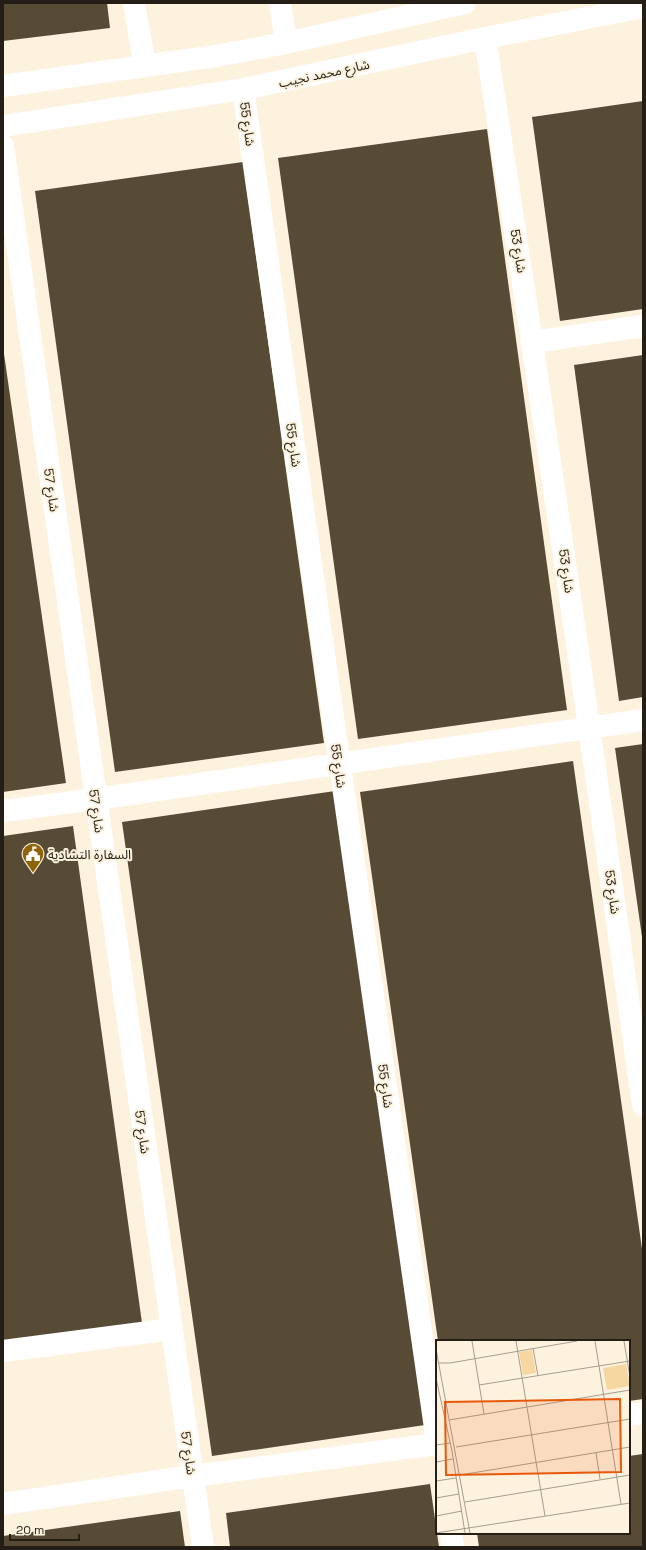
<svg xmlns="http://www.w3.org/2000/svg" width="646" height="1550" font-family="'Space Grotesk','Noto Sans Arabic',sans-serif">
	<rect width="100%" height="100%" fill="#fdf2de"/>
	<g fill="#574b36">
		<path d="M3,3H107L110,28L3,41Z"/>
		<path d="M643,101V309L560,321L532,117Z"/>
		<path d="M487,129L567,710L358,739L278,158Z"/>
		<path d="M243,162L324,743L115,772L35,191Z"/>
		<path d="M3,347L66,783L3,792Z"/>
		<path d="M643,355V697L619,701L574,365Z"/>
		<path d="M643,744V937H642L615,748Z"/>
		<path d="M573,761L643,1256V1399L629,1401V1341H438L360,792Z"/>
		<path d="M335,791L425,1425L212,1456L122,822Z"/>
		<path d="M73,826L142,1323L3,1342V836Z"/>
		<path d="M643,1454V1547H479L477,1533H629V1456Z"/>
		<path d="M430,1484L439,1547H230L226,1513Z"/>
		<path d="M180,1511L185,1547H3V1536Z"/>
	</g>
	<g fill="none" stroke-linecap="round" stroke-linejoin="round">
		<g stroke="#fff" stroke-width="22">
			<path d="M134,3L145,66"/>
			<path d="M280,3L286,43"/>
			<path d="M485,38C541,393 593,749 643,1105"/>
			<path d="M243,89L437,1442"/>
			<path d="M3,146L203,1547"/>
			<path d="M533,342L643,326"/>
			<path d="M3,811L96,799L643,720"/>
			<path d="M3,1351L172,1329"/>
			<path d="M629,1415L643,1413"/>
			<path d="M3,1504L193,1476L437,1444"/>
			<path d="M451,1533L453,1547"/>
		</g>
		<g stroke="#fff" stroke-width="22">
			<path d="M3,86L216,56L286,43L465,3"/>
			<path d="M3,126L243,89L485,38L643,7"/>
		</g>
	</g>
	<defs>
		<g id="civic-pin" transform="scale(1.15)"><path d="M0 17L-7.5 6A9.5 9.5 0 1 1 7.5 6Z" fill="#8d6508" stroke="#fdf2de"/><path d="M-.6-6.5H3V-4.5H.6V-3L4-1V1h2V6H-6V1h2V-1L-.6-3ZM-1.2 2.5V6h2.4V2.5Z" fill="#fff"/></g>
	</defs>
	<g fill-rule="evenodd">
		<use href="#civic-pin" x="33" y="854"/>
	</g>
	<g text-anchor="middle" stroke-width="4" stroke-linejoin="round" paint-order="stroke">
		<g font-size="13" fill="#241e16" stroke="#fdf2de">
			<text transform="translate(324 73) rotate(-12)" y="5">شارع محمد نجيب</text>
			<text transform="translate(248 124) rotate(82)" y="5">شارع 55</text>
			<text transform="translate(519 251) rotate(81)" y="5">شارع 53</text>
			<text transform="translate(294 445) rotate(82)" y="5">شارع 55</text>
			<text transform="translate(52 490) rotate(82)" y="5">شارع 57</text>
			<text transform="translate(567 571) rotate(82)" y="5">شارع 53</text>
			<text transform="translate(339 766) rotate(82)" y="5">شارع 55</text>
			<text transform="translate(97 811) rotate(82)" y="5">شارع 57</text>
			<text transform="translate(613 892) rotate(82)" y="5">شارع 53</text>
			<text transform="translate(386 1086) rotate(82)" y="5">شارع 55</text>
			<text transform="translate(143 1132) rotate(82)" y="5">شارع 57</text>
			<text transform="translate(189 1453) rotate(82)" y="5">شارع 57</text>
		</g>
		<g font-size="13" fill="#241e16" stroke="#fdf2de" text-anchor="start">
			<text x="48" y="859">السفارة التشادية</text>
		</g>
	</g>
	<g transform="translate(436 1340)">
		<rect width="194" height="194" fill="#fdf2de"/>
		<path d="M96,10L100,33L87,35L83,12ZM190,24L194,46L171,50L167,28Z" fill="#f6d7a2"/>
		<path fill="none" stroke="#a69d8e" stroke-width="1" d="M36,1L48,74M80,1L109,176M159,1L185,164M188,1L194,37M97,8L102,36M0,9L34,193M2,23H14L141,1M0,38L16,111L29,193M43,45L194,21M13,80L194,50M0,105L14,103M20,107L194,79M160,113L164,139M0,122L17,119M24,135L194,107M0,141L20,138M0,158L23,154M29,162L194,135M0,176L26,171M0,193L194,163"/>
		<path fill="#e8590c" fill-opacity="0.15" stroke="#e8590c" stroke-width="2" d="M184,59L185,132L10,135L9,62Z"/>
		<rect width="194" height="194" fill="none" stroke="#241e16" stroke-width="2"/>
	</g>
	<rect width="646" height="1550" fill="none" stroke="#241e16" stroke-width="8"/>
	<path d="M10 1534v6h69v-6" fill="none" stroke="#241e16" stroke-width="2"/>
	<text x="16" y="1534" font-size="12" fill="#241e16" stroke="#fdf2de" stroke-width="3" paint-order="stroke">20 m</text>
</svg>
